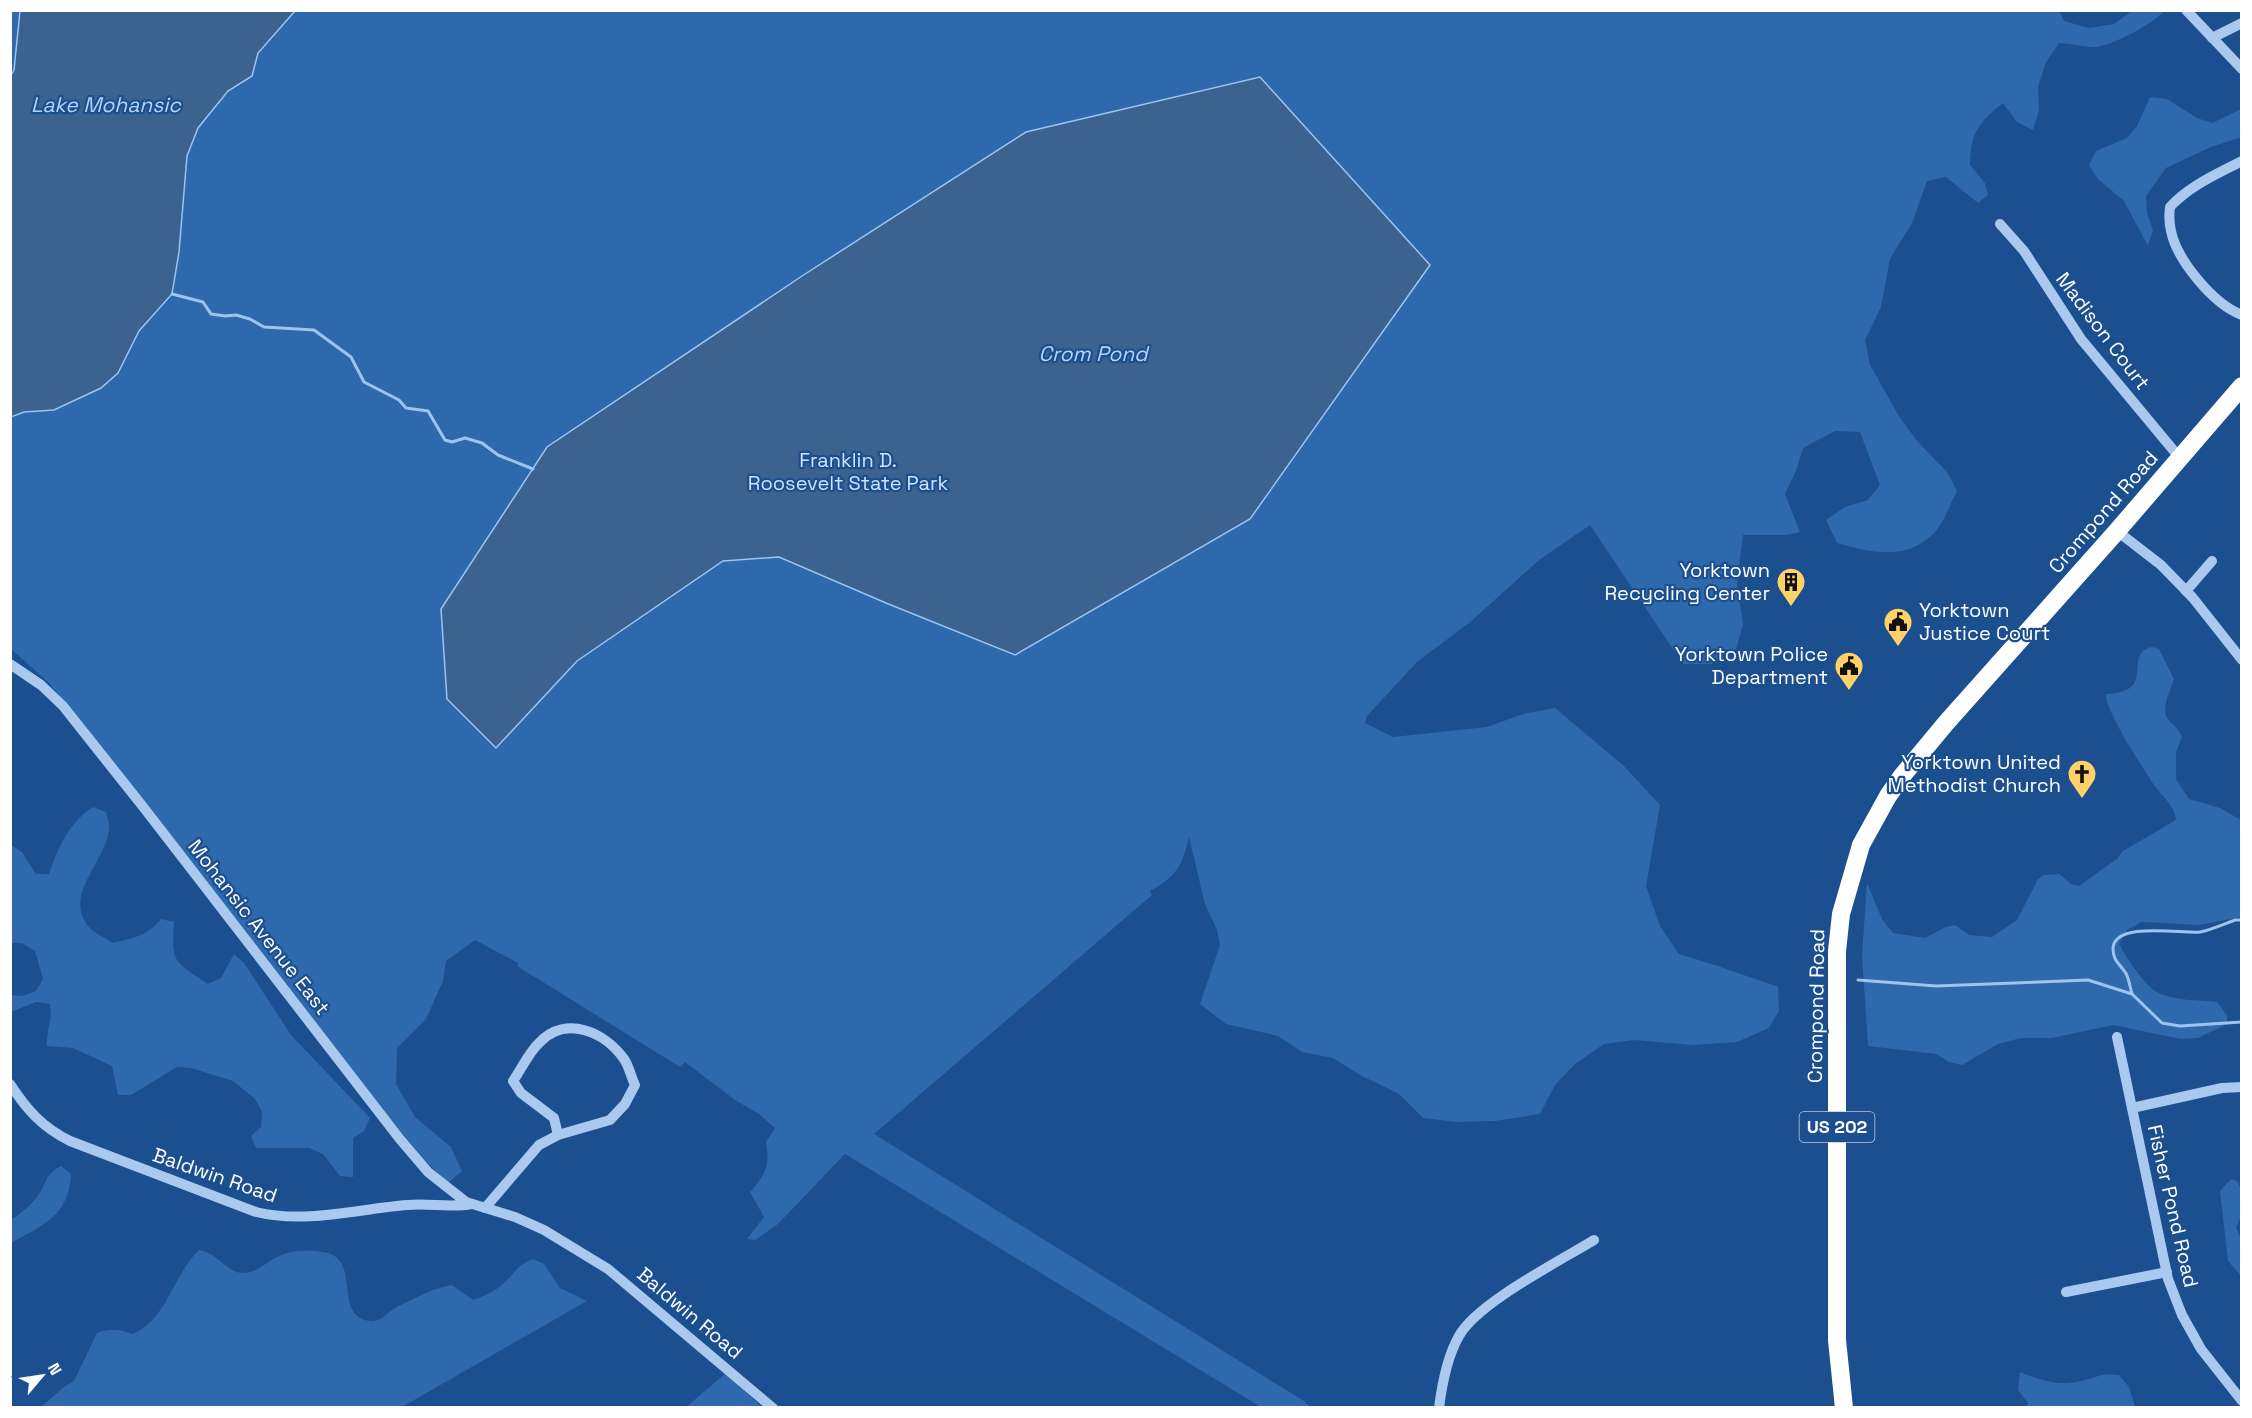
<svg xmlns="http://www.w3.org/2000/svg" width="2252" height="1418" font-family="'Space Grotesk',sans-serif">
	<rect width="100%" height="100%" fill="#1b4f8f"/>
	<g fill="#2e69ad">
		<path d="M2059,10L2064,21L2089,28L2114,24L2132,11H2164C2151,25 2117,43 2097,47C2089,48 2069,43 2059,43L2046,62L2038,87L2039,110L2033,130L2017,122L2003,103C1978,123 1971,132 1970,165L1985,183L1988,195L1978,203L1946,177L1927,181L1912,223L1890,259L1881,307L1865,340L1870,365L1899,416L1917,441L1947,472L1957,491C1950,504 1944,523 1934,533C1907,561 1871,553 1837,543L1826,520L1845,507L1868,500L1880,485L1860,432L1835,431L1803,448L1796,471L1785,494L1800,532L1786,535H1743L1737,583L1743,624L1736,649L1711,664H1683L1590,525L1539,560L1469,623L1417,662L1367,716L1365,723L1393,737L1487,727L1523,714L1555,708L1623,765L1660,805L1646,886L1660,926L1679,954L1718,966L1778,987L1779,1011L1769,1028L1737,1042L1692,1045L1634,1040L1604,1044L1575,1064L1555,1085L1540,1114L1495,1121L1457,1122L1423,1118L1399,1094L1360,1075L1333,1058L1302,1052L1278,1036L1226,1024L1200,1004L1220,945L1217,930L1205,904L1189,837C1182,866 1177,876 1150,891L1152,895L874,1134L1304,1401L1311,1408L1261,1407L845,1154L778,1224L755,1240L747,1239L764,1217L750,1192C766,1174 770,1166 766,1142L775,1128L759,1114L735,1100L685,1062L680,1067L517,966L518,963L475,940L446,961L443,981L426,1019L397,1048L396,1084L415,1117L451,1147L462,1171L448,1183L426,1161L390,1119L49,683L11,649L10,11Z"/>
		<path d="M2150,97L2167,99L2197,118L2212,123L2241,109L2242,137L2211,147L2166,168L2146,196L2147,213L2153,230L2148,246L2124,201L2098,179L2089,165L2096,151L2127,138L2137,126Z"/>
		<path d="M2152,647L2159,649L2174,679C2171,689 2161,708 2167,718C2172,725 2179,728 2182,737L2176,752V779L2189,799L2220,808L2241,820V917L2199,925L2142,922L2127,930L2119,944C2126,957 2144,985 2157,992C2174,1001 2198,1000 2217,1002L2227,1015V1024L2198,1038L2181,1039L2113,1025L2052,1038H2021L1998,1044L1962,1065L1949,1062L1936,1054L1868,1046L1862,955L1867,883L1882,919L1893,933L1925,938L1946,927L1955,925L1969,935L1992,937L2017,920L2038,879L2044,875L2059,874L2071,884L2079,886L2118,858L2123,851L2176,820C2175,806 2162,796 2154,785C2143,768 2105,711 2106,694C2159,692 2121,654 2152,647Z"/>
		<path d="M93,807L106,812C107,817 109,822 109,826C109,861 61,893 89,927C94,933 106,938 113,943C132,938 148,936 161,919L174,922C171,965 175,961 208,984L221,978L234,954L244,963L291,1035L370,1118L364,1131L353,1138V1177L340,1176L323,1154L309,1148H256L251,1136L261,1127L262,1112L255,1099L233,1081L191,1068L177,1067L131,1095H118L112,1066L73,1048L47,1046C46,1030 53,1020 50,1004L36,1002L11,1012V995L22,996L36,991L43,979L35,951L22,943H11V845L22,852L36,874H49C58,847 69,823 93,807Z"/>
		<path d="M61,1166L71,1174C69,1216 43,1225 11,1243V1220C20,1214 30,1206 37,1197C47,1183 44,1175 61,1166Z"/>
		<path d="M2231,1179L2237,1181C2245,1193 2244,1215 2236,1227L2241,1239V1276L2228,1261L2220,1191Z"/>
		<path d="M199,1250C220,1254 225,1272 243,1273C256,1273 264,1264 275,1258C289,1251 301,1250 315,1251C322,1252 327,1252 333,1255C358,1269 335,1317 370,1321C381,1323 388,1311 397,1307C415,1298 433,1288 452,1285L473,1300C484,1296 494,1292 503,1284C514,1274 518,1264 533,1259L544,1264L560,1288L587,1301L402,1407H41L64,1387L74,1381L97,1333C111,1328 119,1329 132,1334C166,1322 174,1273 199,1250Z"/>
		<path d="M2020,1372C2040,1380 2059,1387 2081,1381C2099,1377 2099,1373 2119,1375L2129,1387L2135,1407H2026L2028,1403L2018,1390Z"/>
		<path d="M726,1373L762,1407L685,1408Z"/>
	</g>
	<g fill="#3c6290" stroke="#9cc4f0" stroke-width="1.5">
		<path d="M20,11H295L258,53L252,76L228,91L198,128L187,156L179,252L172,294L139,331L118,373L101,388L54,410L24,412L11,417L10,77L14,70Z"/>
		<path d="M1260,77L1430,265L1250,519L1015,655L886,603L779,557L723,561L577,661L496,748L447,699L441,609L547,447L802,276L1026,132Z"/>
	</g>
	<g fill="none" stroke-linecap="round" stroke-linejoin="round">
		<g stroke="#9cc4f0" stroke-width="3">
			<path d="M172,294L203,302L211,314L225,316L236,315L250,319L264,327L314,330L351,357L364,382L399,400L406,408L428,411L445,440L452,442L465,438L482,443L498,455L533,469"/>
			<path d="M1858,980L1936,986L2088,980L2132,994L2162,1023L2180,1026L2242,1022"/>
			<path d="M2132,994C2130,988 2129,977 2125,972C2119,963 2113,961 2113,948C2115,921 2183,934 2200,932C2211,930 2224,924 2235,920H2242"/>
		</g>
		<g stroke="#a9c9ee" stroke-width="10">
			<path d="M2186,10L2242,69"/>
			<path d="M2212,38L2242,23"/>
			<path d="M2242,161C2217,174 2189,186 2170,207C2169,215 2169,223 2171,231C2177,260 2213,304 2242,315"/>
			<path d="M2000,224L2024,251L2081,339L2179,457"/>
			<path d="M2117,531L2161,565L2193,598L2242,660"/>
			<path d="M2186,591L2212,561"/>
			<path d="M10,664L41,685L63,706L144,808L399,1138L428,1172L466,1202L515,1217L544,1230L608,1269L773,1408"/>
			<path d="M2117,1037L2168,1279L2182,1315L2201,1349L2242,1401"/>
			<path d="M10,1084C27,1110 42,1127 70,1141L256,1212C305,1224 358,1209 407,1205C429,1203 451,1208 472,1204"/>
			<path d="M2132,1108L2222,1088L2242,1087"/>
			<path d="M485,1208L539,1145L558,1135L610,1120L625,1104L635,1085C631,1077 629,1066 624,1059C605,1032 566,1015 540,1042C529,1052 522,1068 513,1081L521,1093L554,1118L558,1135"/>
			<path d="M2066,1292L2167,1272"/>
			<path d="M1439,1408C1442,1384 1447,1357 1459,1336C1477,1303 1560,1261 1594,1240"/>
		</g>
		<path stroke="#fff" stroke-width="18" d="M1844,1408L1837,1340V951L1841,914L1861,845L1888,796L1902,776L1946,723L2117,531L2242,386"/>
	</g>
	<defs>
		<g id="building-pin" transform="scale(1.5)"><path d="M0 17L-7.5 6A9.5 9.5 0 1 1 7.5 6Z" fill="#ffd166" stroke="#1b4f8f"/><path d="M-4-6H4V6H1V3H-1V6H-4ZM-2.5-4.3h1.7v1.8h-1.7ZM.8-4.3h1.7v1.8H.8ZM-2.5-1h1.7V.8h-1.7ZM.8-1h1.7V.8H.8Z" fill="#111"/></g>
		<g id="civic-pin" transform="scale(1.5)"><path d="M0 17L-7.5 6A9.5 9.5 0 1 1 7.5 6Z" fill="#ffd166" stroke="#1b4f8f"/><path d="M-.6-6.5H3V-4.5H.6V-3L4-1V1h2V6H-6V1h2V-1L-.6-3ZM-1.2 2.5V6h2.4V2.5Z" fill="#111"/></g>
		<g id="church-pin" transform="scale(1.5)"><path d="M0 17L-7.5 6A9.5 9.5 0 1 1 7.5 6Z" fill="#ffd166" stroke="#1b4f8f"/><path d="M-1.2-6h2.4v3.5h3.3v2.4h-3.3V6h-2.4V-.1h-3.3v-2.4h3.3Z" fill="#111"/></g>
	</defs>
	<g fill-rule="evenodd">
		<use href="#building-pin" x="1791" y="582"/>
		<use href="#civic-pin" x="1898" y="622"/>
		<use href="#civic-pin" x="1849" y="666"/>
		<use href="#church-pin" x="2082" y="774"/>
	</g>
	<g text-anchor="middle" stroke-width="4.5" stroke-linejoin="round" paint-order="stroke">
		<rect fill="#1b4f8f" stroke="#bbcadd" stroke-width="1.5" x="1799.5" y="1112" width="75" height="30" rx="4.5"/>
		<g font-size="18" font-weight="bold" fill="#fff">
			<text x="1837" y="1133">US 202</text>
		</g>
		<g font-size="20" fill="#fff" stroke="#1b4f8f">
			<text transform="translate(2103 331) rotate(53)" y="7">Madison Court</text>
			<text transform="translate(2103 512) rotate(-49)" y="7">Crompond Road</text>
			<text transform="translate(259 927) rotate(52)" y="7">Mohansic Avenue East</text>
			<text transform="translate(1816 1006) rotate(-89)" y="7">Crompond Road</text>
			<text transform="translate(215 1175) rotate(19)" y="7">Baldwin Road</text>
			<text transform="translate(2173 1206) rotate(77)" y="7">Fisher Pond Road</text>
			<text transform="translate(690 1313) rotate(40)" y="7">Baldwin Road</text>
		</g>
		<g font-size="20" fill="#cfe3fa" stroke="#1b4f8f">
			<text x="848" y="467">Franklin D.<tspan x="848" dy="23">Roosevelt State Park</tspan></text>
		</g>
		<g font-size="20" fill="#fff" stroke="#1b4f8f" text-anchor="end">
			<text x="1770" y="577">Yorktown<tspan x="1770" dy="23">Recycling Center</tspan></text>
			<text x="1919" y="617" text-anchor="start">Yorktown<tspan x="1919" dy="23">Justice Court</tspan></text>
			<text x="1828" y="661">Yorktown Police<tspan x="1828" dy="23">Department</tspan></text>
			<text x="2061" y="769">Yorktown United<tspan x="2061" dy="23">Methodist Church</tspan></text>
		</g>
		<g font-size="21" font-style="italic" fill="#b5d3f5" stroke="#1b4f8f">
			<text x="106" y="112">Lake Mohansic</text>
			<text x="1093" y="361">Crom Pond</text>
		</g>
	</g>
	<rect width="2252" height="1418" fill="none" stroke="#ffffff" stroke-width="24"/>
	<g transform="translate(42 1376) rotate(61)" stroke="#1b4f8f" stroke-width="4.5" paint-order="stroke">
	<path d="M0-4.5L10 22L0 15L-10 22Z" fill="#ffffff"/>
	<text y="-9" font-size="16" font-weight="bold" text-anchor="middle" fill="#ffffff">N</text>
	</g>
</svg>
